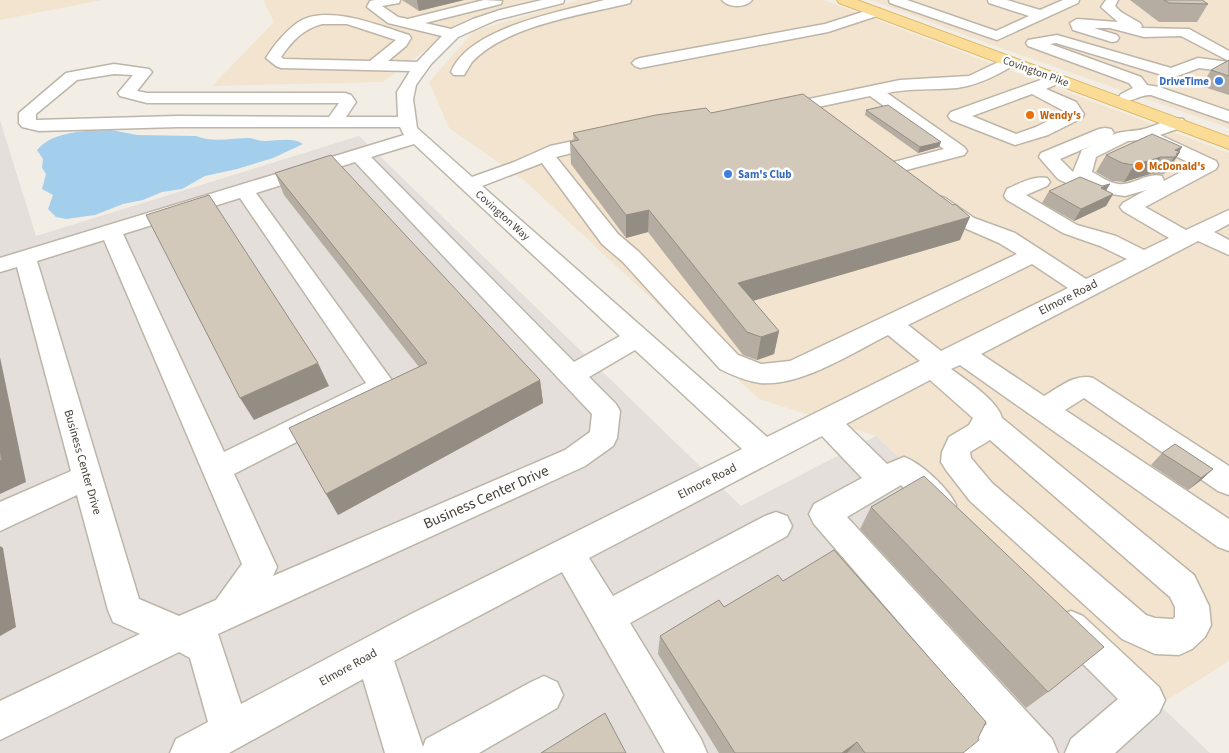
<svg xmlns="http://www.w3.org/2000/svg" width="1229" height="753" font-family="'Source Sans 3',sans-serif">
	<rect width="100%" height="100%" fill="#f2eee5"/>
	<g fill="#f3e4d0">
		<path d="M0,0H102L0,20Z"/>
		<path d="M263,0H540L467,19L383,82L212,86L274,22Z"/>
		<path d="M579,0H824L1229,153V661L1159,705L876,436L759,399L525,181L449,128L429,82L474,31Z"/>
		<path d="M870,0H1229V128L987,43Z"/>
	</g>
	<path fill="#e4dfda" d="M0,120L36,236L359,136L741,506L876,436L1210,753H0Z"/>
	<path fill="#a3cfed" d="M111,130L137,135L196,136C213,143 233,138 250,138C255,139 260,141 265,141C278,141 292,137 303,144L273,158L237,169L205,176L182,189L162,192L143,200L123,204L95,215L66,219L56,217L48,209L53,195L42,189L46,174L42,168L43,159L37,150C54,130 87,131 111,130Z"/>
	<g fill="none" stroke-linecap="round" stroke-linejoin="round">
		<g stroke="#bdb5a8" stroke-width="3">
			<g id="minor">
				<path d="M375,0H400L399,3L382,6L398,17L408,19L484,0L502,1L501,4L425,23L451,29L473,19L500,10L542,0H564L563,3L496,20L458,37L431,64L416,85L413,99L417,128L472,177L514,162L550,146L606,134L612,135L615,139L612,143L556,157L618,234L639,252L738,355L761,364L790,361L1017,254L999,243L960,226L931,206L928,202L931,198L938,196L945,198L974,218L1015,233L1086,279L1127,259L1100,246L1063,233L1007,200L1004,196L1007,189C1019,184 1033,175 1047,178L1050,182L1047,186L1026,195L1077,225L1116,236L1144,250L1169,238L1123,211L1120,207L1123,203L1146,190L1125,196L1104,193L1096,196L1089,194L1058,179L1039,157L1041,153L1099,129L1105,128L1111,129L1114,133L1112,135C1123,130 1133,132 1144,129C1157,126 1170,116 1183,119L1186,123L1183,127L1160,135L1216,161L1218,165L1216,169L1145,207L1186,230L1229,210V224L1214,232L1229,240V255L1198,241L981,354L1044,396C1060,387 1075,373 1093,378L1229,466V495L1218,491L1084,398L1065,410L1229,519V551L1218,547L960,365L951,369C966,380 998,401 1002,418L1194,575L1209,606L1211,625L1205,637L1192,649L1179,655L1155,654L1122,639L970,501L946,470L941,462L942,452L949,437L969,425L973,418L930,380L846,424L887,464L904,457C921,463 948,488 956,505L952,514L941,518L930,514L901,485L847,517L1052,739L1058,753H961L967,739L987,724L814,524L809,514L814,504L862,478L822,436L589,558L613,596L765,516L776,512L787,516L792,526L787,536L630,623L701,739L707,753H665L562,572L394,661L423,747L426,739L531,682L544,676L557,682L563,695L557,708L479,753H385L363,679L229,753H170L176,739L208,722L190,658L179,652L0,740V701L140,634L113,622L108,610L77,495L0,531V502L71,471L17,267L0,272V258L404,135L400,127H177L39,131L22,127L19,123V113L66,73L114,64L149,69L152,72L137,91L147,93H345L351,95L356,102L346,117H398L397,92L410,71L281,68L276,66L266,58C274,45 284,33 297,23C325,3 380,26 409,35L411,38L406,46L388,61L417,62L442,36L388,23L367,7L370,1ZM322,24H347L396,40L370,61L284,59L281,57C292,41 303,29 322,24ZM114,74L133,75L118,93L120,96L147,103H339L329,117L177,116L36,120V114L77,80ZM1142,140L1194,165L1164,181L1162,176C1146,172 1134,186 1118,184C1109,183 1100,176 1092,172L1096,157L1128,141ZM414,144L620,336L574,362L371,157ZM1095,144L1082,150L1073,172L1060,159ZM355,162L592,414L590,432L565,450L273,576L277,567L234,474L392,393L396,386L256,193ZM542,163L602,244L623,262L720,369C732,375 746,381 760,383C800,387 852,353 888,335L920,361L767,437L482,186ZM240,198L366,383L224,452L123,234ZM104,240L242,564L216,600L179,616L139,599L37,261ZM1032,264L1068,288L941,351L908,325ZM635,350L742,449L411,614L241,704L218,634L585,466L613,446L617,438L620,411L616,404L589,377ZM990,440L1170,597L1175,607V617L1173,619L1155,618L1146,615L992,483L971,458L970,452Z"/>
				<path d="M604,0H631L630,3C582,15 507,25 472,62C469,66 467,71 464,75H454L451,72C469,27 561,12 604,0Z"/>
				<path d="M722,0H752C745,8 729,8 722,0Z"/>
				<path d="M889,0H907L996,31L1029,16L989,3L988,0H1007L1040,10L1063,0H1079L1078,3L997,40L890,3Z"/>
				<path d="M1106,0H1118L1115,6L1121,12L1140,23L1142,26L1141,28L1189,29L1229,51V61L1181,36L1144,37L1110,28H1094L1117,35L1119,38L1117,41L1112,42L1073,30L1070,23L1077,19L1118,22L1101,7Z"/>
				<path d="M875,8L880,9L882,12L880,15L828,32L640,68L635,66L632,63L635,60L640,58L825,24Z"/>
				<path d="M1057,35L1171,68L1198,58L1229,62V72L1199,68L1172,78L1056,43L1050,44L1141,77L1147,85L1159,87L1229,111V122L1151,95C1140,94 1133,103 1121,100L1119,97L1121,94L1133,88L1129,83L1028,46L1026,43L1028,40Z"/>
				<path d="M1009,57L1014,59L1017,62L1014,65C996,76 978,85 957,88C933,90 910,88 887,93L964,147L967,151L964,155L887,175C878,172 866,165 861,157L863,153C875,150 881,156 890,163L944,149L870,96L780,115L774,114L772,110L774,106L780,105L900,80L969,76Z"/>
				<path d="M1049,77L1055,79L1057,82L1055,85L1046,89L1076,102L1084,114L1082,118L1048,135L1015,145L951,120L948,116L951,112ZM1032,94L1066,112L1036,127L1016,134L972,116Z"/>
				<path d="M1071,611L1083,616L1159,687L1165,700L1159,713L1115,753H1065L1071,739L1118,699L1059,640L1053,628L1059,616Z"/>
			</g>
		</g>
		<g stroke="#deb966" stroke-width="2">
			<path id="major" d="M837,0H857L1229,137V149L839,3Z"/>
		</g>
		<use href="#minor" fill="#fff" fill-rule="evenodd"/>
		<use href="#major" fill="#fadc96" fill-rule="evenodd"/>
	</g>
	<g fill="#b5ada1">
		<path d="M402,0H464L419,11Z"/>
		<path d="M1130,0H1202L1208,4L1197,22H1159Z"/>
		<path d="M1229,60V95L1201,86L1211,70Z"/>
		<path d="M866,110L939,147L918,153L865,115Z"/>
		<path d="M711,113L960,240L753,301L779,331L774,354L757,360L743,355L648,232L626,238L571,164L570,142L574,141L573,133Z"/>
		<path d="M1182,147L1179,152H1180L1178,155L1167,172L1163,174H1150L1124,182L1112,181L1096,172L1106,155Z"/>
		<path d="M275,173L540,380L543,403L338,515L289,428L419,367L284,195Z"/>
		<path d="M1110,184L1106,191L1113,194L1106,206L1074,221L1042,203L1049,191L1102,186Z"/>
		<path d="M1162,453L1213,469L1200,481L1188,490L1151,465Z"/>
		<path d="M871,507L1048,692L1026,708L860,529Z"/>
		<path d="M724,607L963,753H719L658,654L660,636Z"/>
	</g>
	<g fill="#948d83">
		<path d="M417,0H464L419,11Z"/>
		<path d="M941,142L939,147L918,153L920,147Z"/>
		<path d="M1182,147L1178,153L1180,152L1178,155L1167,172L1163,174L1174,157L1175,150Z"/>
		<path d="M1161,157L1150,174L1124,182L1134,165Z"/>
		<path d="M1110,184L1103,195L1101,188Z"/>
		<path d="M1113,194L1106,206L1074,221L1081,209Z"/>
		<path d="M649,210L648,232L626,238V215Z"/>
		<path d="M970,217L960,240L735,306L738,283Z"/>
		<path d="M779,331L774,354L757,360L761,337Z"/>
		<path d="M0,357L26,482L0,494Z"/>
		<path d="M318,363L329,386L254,420L240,398Z"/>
		<path d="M540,380L543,403L338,515L326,494Z"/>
		<path d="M1213,469L1200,481L1188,490L1201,478Z"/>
		<path d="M0,546L3,548L16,627L0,636Z"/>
		<path d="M857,742L847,753H842Z"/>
	</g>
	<g fill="#d3c9bb" stroke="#948d83">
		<path d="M1164,0H1202L1208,4L1169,3Z"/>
		<path d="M1229,60V76L1211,70Z"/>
		<path d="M803,94L953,205L955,204L970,217L738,283L779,331L761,337L747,332L649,210L626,215L570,142L579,140L573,133L656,115L706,108L711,113Z"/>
		<path d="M888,105L941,142L920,147L866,110Z"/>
		<path d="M1152,134L1182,147L1175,150L1180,152L1176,154L1178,155L1174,157H1161L1134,165L1122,163L1106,155Z"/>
		<path d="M331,155L540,380L326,494L289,428L427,363L275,173Z"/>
		<path d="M1080,177L1102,186L1110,184L1101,188L1113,194L1081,209L1049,191Z"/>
		<path d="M209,195L318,363L240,398L146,215Z"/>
		<path d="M1175,444L1213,469L1201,478L1162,453Z"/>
		<path d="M0,449L2,460L0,461Z"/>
		<path d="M924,476L1104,647L1048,692L871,507Z"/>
		<path d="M834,550L986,722L978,738L979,740L963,753H865L857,742L842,753H735L660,636L719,600L724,607L778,575L783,581Z"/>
		<path d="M605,713L626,753H541Z"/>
	</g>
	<g fill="#3f7fe0" stroke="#fff" stroke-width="2">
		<circle cx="1219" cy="81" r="5"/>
		<circle cx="728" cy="174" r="5"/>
	</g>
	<g fill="#e8710a" stroke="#fff" stroke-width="2">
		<circle cx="1030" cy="115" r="5"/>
		<circle cx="1139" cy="166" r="5"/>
	</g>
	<g text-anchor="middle" stroke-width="5" stroke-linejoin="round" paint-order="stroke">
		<g font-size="11" fill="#443e35" stroke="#fff">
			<text transform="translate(1036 71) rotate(20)" y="4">Covington Pike</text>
			<text transform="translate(503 215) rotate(42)" y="4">Covington Way</text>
		</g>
		<g font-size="11" font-weight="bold" fill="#366cbe" stroke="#fff" text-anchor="end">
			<text x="1209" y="85">DriveTime</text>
			<text x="738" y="178" text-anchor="start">Sam's Club</text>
		</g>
		<g font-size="11" font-weight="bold" fill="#c56008" stroke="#fff" text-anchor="start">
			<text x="1040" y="119">Wendy's</text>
			<text x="1149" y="170">McDonald's</text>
		</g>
		<g font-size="12" fill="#443e35" stroke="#fff">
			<text transform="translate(1068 297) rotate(-27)" y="4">Elmore Road</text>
			<text transform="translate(83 462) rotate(74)" y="4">Business Center Drive</text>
			<text transform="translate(707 481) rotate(-27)" y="4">Elmore Road</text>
			<text transform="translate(348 667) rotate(-29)" y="4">Elmore Road</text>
		</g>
		<g font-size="15" fill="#443e35" stroke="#fff">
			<text transform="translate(486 497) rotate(-24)" y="5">Business Center Drive</text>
		</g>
	</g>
</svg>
